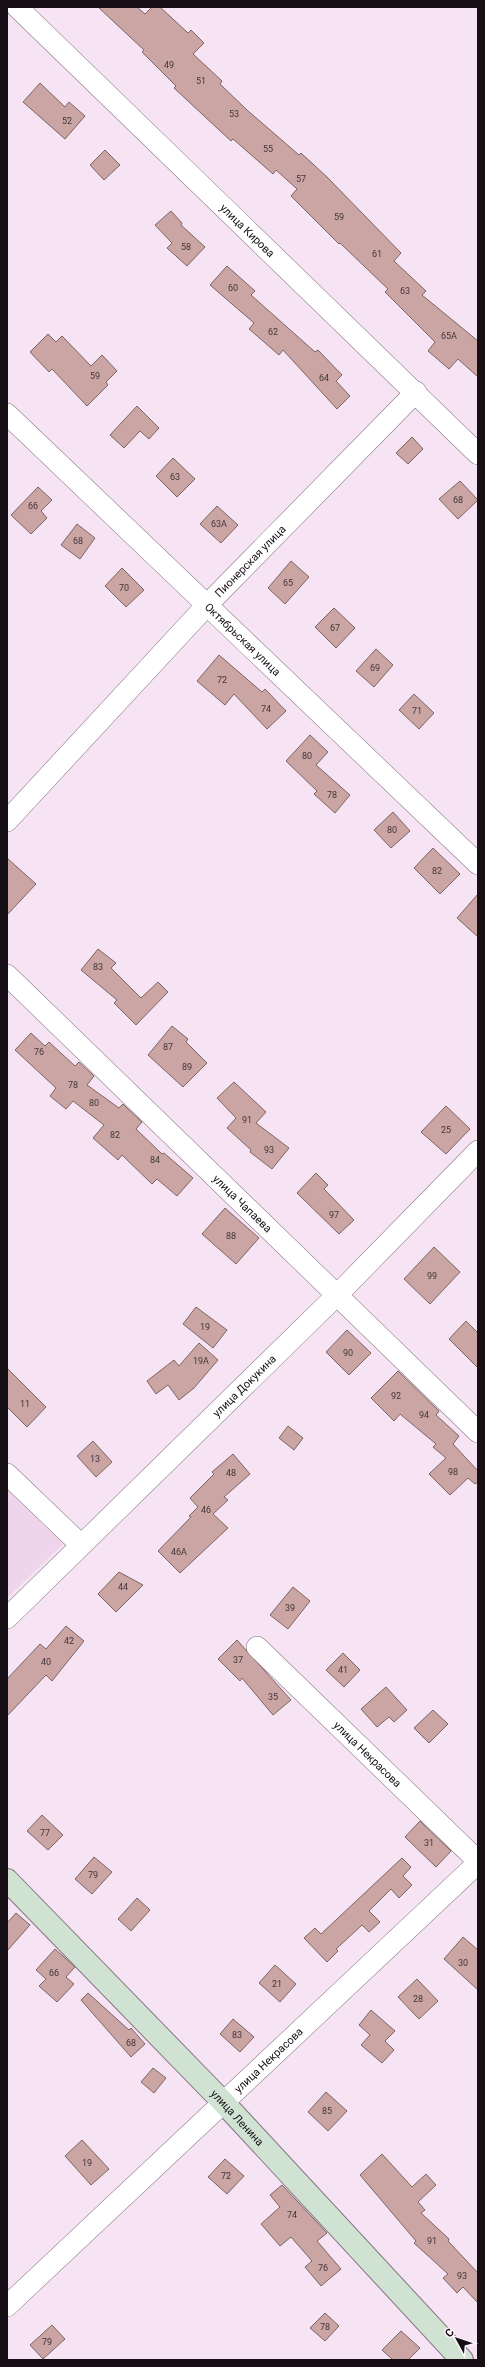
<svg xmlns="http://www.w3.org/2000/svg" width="485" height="2367" font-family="Roboto,sans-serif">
	<rect width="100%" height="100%" fill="#f6e3f4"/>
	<path fill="#eed5ec" d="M7,1489L63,1544L7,1598Z"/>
	<g fill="#caa5a3" stroke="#7d6564">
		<path d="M98,7H137L145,14L152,7H160L188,33L191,30L204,43L193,54L222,81L220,84L247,110L299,155L301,153L327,177L401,253L394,261L426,291L422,295L478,341V377L458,359L449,369L428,351L435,342L385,292L388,289L340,243L339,244L291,196L297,189L276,170L273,174L233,139L231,141L174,88L176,86L142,52L144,50Z"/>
		<path d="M40,83L65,107L69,102L85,116L65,139L23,102Z"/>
		<path d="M105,150L120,165L104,180L90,165Z"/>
		<path d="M171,211L182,223L181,225L205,247L187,266L167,248L172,243L155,225Z"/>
		<path d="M227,266L255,291L251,295L315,352L318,350L342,375L336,381L350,396L337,409L283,350L279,355L249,329L254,323L210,285Z"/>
		<path d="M48,334L56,342L62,336L91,366L102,355L117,371L106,382L108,385L87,406L52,369L49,372L30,352Z"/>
		<path d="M137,406L159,428L149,439L140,431L124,448L110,435Z"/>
		<path d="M412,437L423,449L408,464L396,453Z"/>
		<path d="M173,458L195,479L177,497L156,476Z"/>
		<path d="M460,481L478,500L458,519L439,499Z"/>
		<path d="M38,487L52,500L41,511L47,518L31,534L11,515Z"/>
		<path d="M217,506L238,525L221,543L200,524Z"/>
		<path d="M77,524L95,538L80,559L61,545Z"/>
		<path d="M291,561L309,577L285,604L268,588Z"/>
		<path d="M122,568L144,590L126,607L105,586Z"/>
		<path d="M334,608L355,628L336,648L315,627Z"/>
		<path d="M376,649L393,665L374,687L356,671Z"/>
		<path d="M219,655L262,692L265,689L286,711L267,729L234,694L225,705L197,681Z"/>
		<path d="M414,694L434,713L419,729L399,710Z"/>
		<path d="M310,735L328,752L316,765L350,795L335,813L314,794L317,791L286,761Z"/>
		<path d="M393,812L410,831L391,848L374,830Z"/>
		<path d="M433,848L460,874L440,894L414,868Z"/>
		<path d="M7,858L36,884L7,915Z"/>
		<path d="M478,894V937L457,918Z"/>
		<path d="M98,949L116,963L111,968L141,998L158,982L168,992L136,1025L114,1003L117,1000L81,970Z"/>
		<path d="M172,1026L188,1039L186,1042L207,1063L183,1087L148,1055Z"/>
		<path d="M31,1033L45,1046L49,1042L75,1066L79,1062L94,1076L87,1085L119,1108L123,1104L128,1109L142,1122L136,1129L162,1154L164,1153L193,1178L177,1196L157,1179L152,1184L122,1155L118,1160L93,1138L104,1125L73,1101L66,1109L50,1096L56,1088L15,1050Z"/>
		<path d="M234,1082L266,1112L256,1123L289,1148L272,1169L250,1152L251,1150L227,1128L236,1118L217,1098Z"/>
		<path d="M446,1106L470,1129L446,1154L421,1132Z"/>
		<path d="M316,1173L328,1185L324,1189L354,1220L339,1234L297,1193Z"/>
		<path d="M225,1208L259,1238L236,1264L202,1234Z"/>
		<path d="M434,1247L460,1272L430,1304L404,1279Z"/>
		<path d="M196,1307L227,1330L213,1348L183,1324Z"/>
		<path d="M466,1321L478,1333V1368L449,1339Z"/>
		<path d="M347,1330L371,1353L349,1375L326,1352Z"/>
		<path d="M199,1343L218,1360L194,1388L179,1400L168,1385L156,1394L147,1381L174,1360L179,1366Z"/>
		<path d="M7,1368L46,1407L27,1427L7,1407Z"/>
		<path d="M398,1371L439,1411L436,1415L459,1436L453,1444L478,1471V1482L475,1484L468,1478L450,1495L429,1474L446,1458L433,1447L436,1444L400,1414L394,1421L371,1398Z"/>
		<path d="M288,1426L303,1438L294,1450L279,1438Z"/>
		<path d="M93,1441L112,1462L96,1477L77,1456Z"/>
		<path d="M233,1454L250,1474L224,1497L228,1500L213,1514L228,1528L180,1573L158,1551L191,1517L189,1516L198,1507L190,1498L214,1474L212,1472Z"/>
		<path d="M119,1572L143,1585L116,1612L98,1594Z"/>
		<path d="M293,1587L310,1601L288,1629L270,1615Z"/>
		<path d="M66,1626L84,1641L52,1681L46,1675L7,1716V1679L40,1644L46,1649Z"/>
		<path d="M237,1640L291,1700L273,1715L242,1678L240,1681L218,1659Z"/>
		<path d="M343,1653L360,1670L344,1687L326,1670Z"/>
		<path d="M386,1687L407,1710L394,1722L389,1717L377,1727L361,1709Z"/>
		<path d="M433,1710L448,1724L429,1743L414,1728Z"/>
		<path d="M42,1815L63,1835L48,1850L27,1831Z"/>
		<path d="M420,1821L451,1851L436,1867L405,1837Z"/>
		<path d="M94,1857L112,1872L92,1894L75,1879Z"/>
		<path d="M402,1858L411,1867L403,1876L412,1885L399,1898L391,1889L369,1911L380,1922L369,1932L362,1925L336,1949L338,1951L327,1962L304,1938L315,1928L321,1934Z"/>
		<path d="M137,1898L150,1910L131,1931L118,1919Z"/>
		<path d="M16,1913L30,1925L7,1951V1923Z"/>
		<path d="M463,1937L478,1950V1990L444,1959Z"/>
		<path d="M55,1949L75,1967L66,1977L74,1984L57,2002L39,1986L46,1979L36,1970Z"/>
		<path d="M275,1965L296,1984L280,2002L259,1983Z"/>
		<path d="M417,1979L438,2001L419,2019L398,1997Z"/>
		<path d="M88,1993L129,2030L131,2028L145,2044L131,2057L81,2000Z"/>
		<path d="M371,2010L395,2031L385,2041L394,2050L382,2063L361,2045L370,2035L359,2025Z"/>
		<path d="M233,2019L254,2037L240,2052L220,2034Z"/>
		<path d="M153,2068L166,2078L154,2093L141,2082Z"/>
		<path d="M326,2092L347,2111L328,2131L308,2112Z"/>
		<path d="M82,2140L109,2169L91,2185L65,2156Z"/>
		<path d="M382,2154L412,2187L426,2174L436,2185L418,2202L425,2210L421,2213L449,2239L448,2241L478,2273V2303L463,2287L457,2293L443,2278L448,2274L414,2243L416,2241L360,2175Z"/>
		<path d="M225,2159L244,2176L227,2194L208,2177Z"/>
		<path d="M282,2185L327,2233L317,2241L341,2269L321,2286L305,2267L312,2261L291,2237L280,2246L261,2224L280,2207L270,2195Z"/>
		<path d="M325,2313L339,2326L325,2341L310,2328Z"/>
		<path d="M52,2325L65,2339L43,2359L30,2345Z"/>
		<path d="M401,2331L420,2348L408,2360H393L382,2350Z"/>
	</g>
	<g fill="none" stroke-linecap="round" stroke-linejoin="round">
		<g stroke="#857483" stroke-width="22">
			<g id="street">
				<path id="s1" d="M17,7L478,454"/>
				<path id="s2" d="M7,414L478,864"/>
				<path id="s3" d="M7,821L208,604L416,392"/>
				<path id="s4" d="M7,975L478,1432"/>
				<path d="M7,1474L81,1545"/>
				<path id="s5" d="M7,1618L338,1294L478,1151"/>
				<path id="s6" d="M257,1647L478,1861"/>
				<path id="s7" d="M7,2306L478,1863"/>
			</g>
		</g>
		<g stroke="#857483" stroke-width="24">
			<g id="secondary">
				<path id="s8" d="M7,1880L223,2102L462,2360"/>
			</g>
		</g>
		<use href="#street" stroke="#fff" stroke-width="21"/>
		<use href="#secondary" stroke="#d0e3d2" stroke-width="22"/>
	</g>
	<g text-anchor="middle" stroke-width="3" stroke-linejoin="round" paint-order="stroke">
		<g font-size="9" fill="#433539">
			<text x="169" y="68">49</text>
			<text x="201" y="84">51</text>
			<text x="234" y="117">53</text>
			<text x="67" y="124">52</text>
			<text x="268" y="152">55</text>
			<text x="301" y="182">57</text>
			<text x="339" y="220">59</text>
			<text x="186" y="250">58</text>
			<text x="377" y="257">61</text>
			<text x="233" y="291">60</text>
			<text x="405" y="294">63</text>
			<text x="273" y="335">62</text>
			<text x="449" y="339">65А</text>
			<text x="95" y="379">59</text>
			<text x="324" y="381">64</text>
			<text x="175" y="480">63</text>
			<text x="458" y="503">68</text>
			<text x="33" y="509">66</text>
			<text x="219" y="527">63А</text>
			<text x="78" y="544">68</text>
			<text x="288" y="586">65</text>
			<text x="124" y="591">70</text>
			<text x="335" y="631">67</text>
			<text x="375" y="671">69</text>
			<text x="222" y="683">72</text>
			<text x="266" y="712">74</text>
			<text x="417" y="714">71</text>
			<text x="307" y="759">80</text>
			<text x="332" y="798">78</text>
			<text x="392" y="833">80</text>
			<text x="437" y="874">82</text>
			<text x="98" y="970">83</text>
			<text x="168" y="1050">87</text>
			<text x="39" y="1055">76</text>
			<text x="187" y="1070">89</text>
			<text x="73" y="1088">78</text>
			<text x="94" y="1106">80</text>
			<text x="247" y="1123">91</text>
			<text x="446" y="1133">25</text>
			<text x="115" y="1138">82</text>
			<text x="269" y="1153">93</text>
			<text x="155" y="1163">84</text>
			<text x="334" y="1218">97</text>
			<text x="231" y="1239">88</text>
			<text x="432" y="1279">99</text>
			<text x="205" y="1330">19</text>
			<text x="348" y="1356">90</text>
			<text x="201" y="1364">19А</text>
			<text x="396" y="1399">92</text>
			<text x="25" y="1407">11</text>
			<text x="424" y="1418">94</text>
			<text x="95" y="1462">13</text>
			<text x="453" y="1475">98</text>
			<text x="231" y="1476">48</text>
			<text x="206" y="1513">46</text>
			<text x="179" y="1555">46А</text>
			<text x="123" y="1590">44</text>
			<text x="290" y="1611">39</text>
			<text x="69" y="1644">42</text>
			<text x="238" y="1663">37</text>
			<text x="46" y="1665">40</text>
			<text x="343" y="1673">41</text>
			<text x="273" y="1700">35</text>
			<text x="45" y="1836">77</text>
			<text x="429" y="1846">31</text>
			<text x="93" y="1878">79</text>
			<text x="463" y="1966">30</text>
			<text x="54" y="1976">66</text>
			<text x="277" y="1987">21</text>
			<text x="418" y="2002">28</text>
			<text x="237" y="2038">83</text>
			<text x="131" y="2046">68</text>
			<text x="327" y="2114">85</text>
			<text x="87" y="2166">19</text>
			<text x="226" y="2179">72</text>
			<text x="292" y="2218">74</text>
			<text x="432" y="2244">91</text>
			<text x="323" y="2271">76</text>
			<text x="462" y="2279">93</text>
			<text x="325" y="2330">78</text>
			<text x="47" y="2345">79</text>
		</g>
		<g font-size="11" fill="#161016" stroke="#fff3fd">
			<text dy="4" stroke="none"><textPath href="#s1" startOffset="321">улица Кирова</textPath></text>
			<text dy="4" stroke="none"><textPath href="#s3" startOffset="356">Пионерская улица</textPath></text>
			<text dy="4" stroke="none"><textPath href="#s2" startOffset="326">Октябрьская улица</textPath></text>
			<text dy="4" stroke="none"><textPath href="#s4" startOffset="328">улица Чапаева</textPath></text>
			<text dy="4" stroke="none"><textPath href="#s5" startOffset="332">улица Докукина</textPath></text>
			<text dy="4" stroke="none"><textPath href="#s6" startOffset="154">улица Некрасова</textPath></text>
			<text dy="4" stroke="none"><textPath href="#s7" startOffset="359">улица Некрасова</textPath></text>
			<text dy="4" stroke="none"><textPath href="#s8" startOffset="331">улица Ленина</textPath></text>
		</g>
	</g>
	<rect width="485" height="2367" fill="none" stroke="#161016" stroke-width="16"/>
	<g transform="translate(457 2339) rotate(310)" stroke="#fff3fd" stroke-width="3" paint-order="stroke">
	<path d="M0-3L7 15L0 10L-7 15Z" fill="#161016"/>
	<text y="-6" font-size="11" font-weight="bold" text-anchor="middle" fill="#161016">С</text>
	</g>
</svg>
